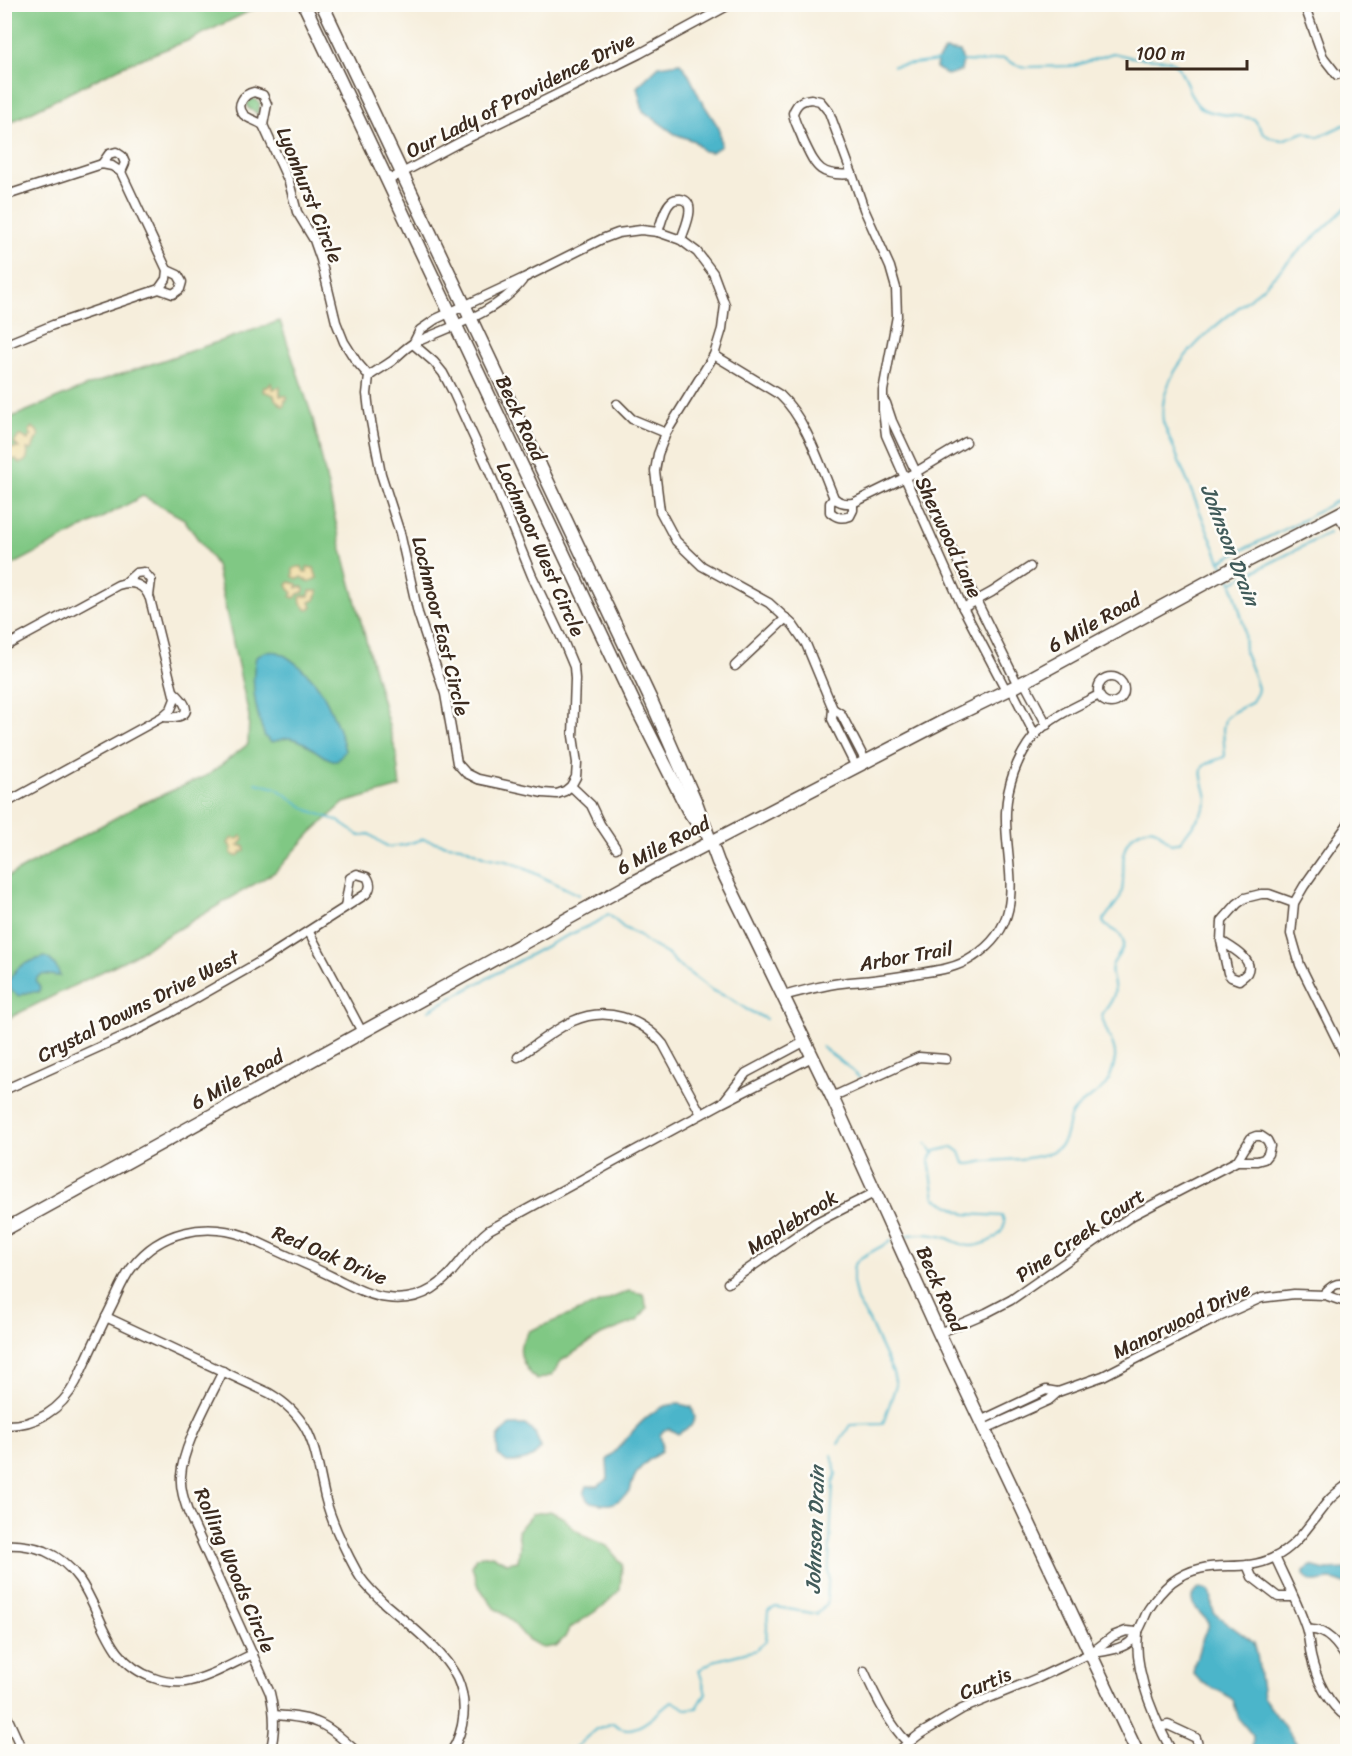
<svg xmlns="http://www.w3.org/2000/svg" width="1352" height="1756" font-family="Sriracha,sans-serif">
	<rect width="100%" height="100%" fill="#fdfcf7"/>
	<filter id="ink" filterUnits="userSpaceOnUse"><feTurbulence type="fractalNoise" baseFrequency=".0167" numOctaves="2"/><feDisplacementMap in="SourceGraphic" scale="12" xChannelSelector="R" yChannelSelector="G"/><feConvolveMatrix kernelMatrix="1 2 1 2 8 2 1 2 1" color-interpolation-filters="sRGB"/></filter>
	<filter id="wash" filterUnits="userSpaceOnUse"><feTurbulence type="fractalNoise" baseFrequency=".008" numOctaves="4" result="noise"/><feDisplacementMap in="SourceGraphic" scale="24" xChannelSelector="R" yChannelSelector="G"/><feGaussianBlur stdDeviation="1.35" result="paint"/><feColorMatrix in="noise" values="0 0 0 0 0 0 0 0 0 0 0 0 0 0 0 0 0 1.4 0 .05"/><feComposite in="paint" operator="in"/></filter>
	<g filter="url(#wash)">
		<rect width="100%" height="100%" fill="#f6eedc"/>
		<g fill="#80c884" stroke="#5e7951" stroke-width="1.5">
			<path d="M5,4H262V5L192,39L125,65L5,125Z"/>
			<path d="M251,99H255L260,103L258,114L248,108L247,104Z"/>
			<path d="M280,321L313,419L342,550L396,753L400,787L344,803L311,833L275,872L129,958L5,1020V878L139,805L208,775L248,744L249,716L216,565L184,519L143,496L5,569V420L89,385Z"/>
			<path d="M629,1291L643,1294L647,1308L637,1321L601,1335L561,1361L552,1375L537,1380C528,1372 518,1358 521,1345C522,1341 527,1335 529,1331Z"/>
			<path d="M550,1511L564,1518L573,1528L588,1538L607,1546L622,1564L620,1590L602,1607L569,1629L565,1637L556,1646L543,1648L527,1639L508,1617L494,1608L477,1584L472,1566L476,1557L492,1555L506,1563L518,1561L520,1546L518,1531L532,1514Z"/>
		</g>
		<g fill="#eeda9e" stroke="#94825e" stroke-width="1.5">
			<path d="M271,383L273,389L280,387V396H287V400H285L284,406H282L275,399L274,395L263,391L264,387H268Z"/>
			<path d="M32,427L37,431L39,436L35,441L32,450L27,449C29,455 27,463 19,463L16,459L5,461V456L7,455L5,451L7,448H19L14,443L19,436H22L28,440L29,437L32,436L29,431Z"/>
			<path d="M297,567H302L304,572L307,573V567L314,568L317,578L309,582L302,577L299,579L293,577V569Z"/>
			<path d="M290,582L297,584V588L301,586L304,589V592L298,594L295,598L291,597L293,593L289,589L287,585Z"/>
			<path d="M310,591H317L318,593L315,600L310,602L312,607L307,610L301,603L300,598L302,596H309Z"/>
			<path d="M241,836L243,837L244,840L238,846H244L245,851L241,852L239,855L235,856L231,853L232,848L228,843L232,838L238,839Z"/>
		</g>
		<g fill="#4cb5ca" stroke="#447074" stroke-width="1.5">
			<path d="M945,50L960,52L963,61L961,71L947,75L936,68L937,61Z"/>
			<path d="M680,63L688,73L701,100L719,128L721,146L712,152L703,151L694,141L675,134L643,111L637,87L659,66Z"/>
			<path d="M264,652C268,652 274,651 278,652C291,658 306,671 315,682C326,695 342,734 345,751L337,761C320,759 308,740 290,738C284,738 277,741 271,742L265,737C256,713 250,683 256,657Z"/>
			<path d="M44,957C52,959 58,968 60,976C51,977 41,970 36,980L40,988L39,992H29L19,996L12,991L8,982C18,964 25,963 44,957Z"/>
			<path d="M679,1404L692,1407L695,1418L691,1426L678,1434L669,1429L664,1430L660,1435L662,1444L661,1452C644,1462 633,1472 630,1492C613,1506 609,1507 588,1501L584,1494L587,1486H598L608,1479L607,1460C623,1444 643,1414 665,1406C669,1405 674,1404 679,1404Z"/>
			<path d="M511,1425H525L535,1433L541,1448C533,1460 521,1462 507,1462L498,1455C496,1436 497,1436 511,1425Z"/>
			<path d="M1311,1566L1325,1570L1347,1569V1586C1343,1583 1338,1581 1332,1580C1319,1580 1312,1588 1304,1574V1571Z"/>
			<path d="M1200,1588C1218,1590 1208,1604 1215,1614L1254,1643L1257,1654L1263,1697L1302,1751H1252L1253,1736L1239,1719L1233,1700L1223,1693L1201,1682L1193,1673L1195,1662L1204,1634L1208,1628L1209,1623C1200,1611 1181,1600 1200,1588Z"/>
		</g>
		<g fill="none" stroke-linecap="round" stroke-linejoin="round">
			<g stroke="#4cb5ca" stroke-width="2">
				<path d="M962,61L985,62L1003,58L1016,65L1025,67L1074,66L1113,53L1130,57L1169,60C1188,69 1185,98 1203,109C1216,116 1239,115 1254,119L1264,134L1271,138L1282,140L1305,132L1318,137L1348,123"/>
				<path d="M894,66L939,61"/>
				<path d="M1220,561L1305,519L1348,494"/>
				<path d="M1226,569L1220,561L1163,422C1156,362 1223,322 1262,288C1275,275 1288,262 1301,249C1317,235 1333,221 1348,205"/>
				<path d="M1233,582L1329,533"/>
				<path d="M256,783L276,788L308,810L338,821L360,836L369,834L388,847L404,845L423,839L447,845L461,846L485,857L506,861L520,866L579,895"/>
				<path d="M429,1010L552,943L599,921L608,914L624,928L639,935L646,942L667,954L677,964L713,991L730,998L746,1009L766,1019"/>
				<path d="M822,1047L847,1066L859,1077"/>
				<path d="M926,1144L934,1153"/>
				<path d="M899,1238C915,1232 931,1233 947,1238C954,1241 961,1245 969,1246C984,1247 1012,1233 1002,1216L965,1214L935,1198L929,1160L935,1151L953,1147L960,1152L964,1163C972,1166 978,1162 986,1161C1005,1160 1048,1160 1061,1145C1070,1134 1065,1120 1074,1111C1095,1088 1108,1097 1115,1059C1117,1044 1103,1030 1102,1015C1106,1008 1112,1003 1114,994C1117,984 1109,976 1112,966C1115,957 1129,947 1121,936C1116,930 1107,929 1103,922C1107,912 1117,906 1121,895C1128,873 1114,843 1140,831C1144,829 1149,827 1154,829C1160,831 1166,840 1171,844L1177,843L1181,841C1188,830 1206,812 1207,800C1207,791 1198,774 1203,767C1208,760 1219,761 1225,756L1223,729L1225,719L1235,711L1251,703L1257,693L1258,688L1255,679L1245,653L1244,626L1230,576"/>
				<path d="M838,1444L850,1425L883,1424L896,1385L893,1373L869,1321L857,1301L853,1282V1270L854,1265L862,1257L891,1241"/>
				<path d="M570,1752L596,1729L613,1723C616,1725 618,1727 622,1728C639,1734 659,1711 672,1701L686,1709L697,1708L706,1693L699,1670L713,1661L756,1650L766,1641L768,1611L776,1607L817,1614L827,1604L833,1483L836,1474L832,1455"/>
			</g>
		</g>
	</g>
	<g filter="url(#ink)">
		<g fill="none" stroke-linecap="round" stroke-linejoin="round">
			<g stroke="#57473a" stroke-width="11">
				<g id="street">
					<path d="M1304,4L1323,57L1337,75"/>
					<path d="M254,92L263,95L267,104L263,125C257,121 249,119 244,115C235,105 244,94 254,92Z"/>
					<path d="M811,99L820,101L829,112L852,174C819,177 816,167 803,140C800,131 794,122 793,113C797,103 801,100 811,99Z"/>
					<path d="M263,125L289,182L297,212L314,240L321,260L336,322L344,342L356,361L369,376"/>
					<path d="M102,164L109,154L116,152L122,156L125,163L121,172"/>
					<path d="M852,174L864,209L890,267L896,288L897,316L883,391V410L886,435L963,608L1006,690"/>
					<path d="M387,181L462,141L639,54L731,4"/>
					<path d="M4,196L102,164L112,166L121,172L167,270L166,279L159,289L53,325L4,345"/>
					<path d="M658,232C661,224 664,208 671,202C674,199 676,199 680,199C699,201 684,229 681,240"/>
					<path d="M159,289L173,294L180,289L182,282L178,275L167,270"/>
					<path d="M413,344L420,330L436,319L524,278L602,239L618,233L641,230L658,232L681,240L697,252L713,273L725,305L722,329L714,355L666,433L658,454L655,471L660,511L676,541L702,566L769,603L793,625L806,644L833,709L832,719L856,767"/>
					<path d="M714,355L780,395C806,419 820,465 834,498C840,503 845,504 853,503L916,472L966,442"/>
					<path d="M369,376L367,394L369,411L381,474L400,533L418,613L445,694L457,763L466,773L478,779L543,793L557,794L565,791L571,786L576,777L577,763L573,736L575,679L574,667L564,643L532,576L488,468L454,394L443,373L434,362L413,344"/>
					<path d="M369,376C376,371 385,366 392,361C399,355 406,347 414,343C450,327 498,312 522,281"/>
					<path d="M886,403L892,421L976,600L1018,685"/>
					<path d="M617,404L632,419L666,433"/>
					<path d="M834,498L830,503V512C837,518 842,519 850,516L853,510V503"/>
					<path d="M1338,515L1348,530"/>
					<path d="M126,582L136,573L144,572L151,580L149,596"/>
					<path d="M963,608L992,592L1030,567"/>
					<path d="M4,647L118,585C133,580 145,585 150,599L175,699L171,709L162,717L4,804"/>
					<path d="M735,666L786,618"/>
					<circle cx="1111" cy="690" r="13"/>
					<path d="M1024,682L1047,725"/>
					<path d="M1011,688L1035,735"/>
					<path d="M833,709L841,714L866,762"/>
					<path d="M163,717C188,719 194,710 174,692"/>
					<path d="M571,786L591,805L600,824L616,848"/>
					<path d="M1348,824L1304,886L1294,903L1291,934L1300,965L1348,1062"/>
					<path d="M309,932L362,1032"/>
					<path d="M1221,941C1230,947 1255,959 1247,973C1245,976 1242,977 1239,980L1231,977L1228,973L1221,941L1222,921L1237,904L1245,898L1261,894H1269L1294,903"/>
					<path d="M783,996C805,990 827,984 850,982C869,981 889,978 908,975C931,971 954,970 973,957C1031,920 1004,865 1006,812C1007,785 1017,757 1034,736C1050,717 1077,706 1099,695"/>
					<path d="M518,1057C535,1045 555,1029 573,1021C606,1006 641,1018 663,1044L701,1114"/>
					<path d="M4,1090L137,1030L170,1013L263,960L366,894C371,889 371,883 367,877L357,874L350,878L345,907"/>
					<path d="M832,1097L919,1057L946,1059"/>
					<path d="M724,1101L746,1073L804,1042"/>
					<path d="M728,1283L815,1223L876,1192"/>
					<path d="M1323,1295C1330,1287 1336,1281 1348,1285"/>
					<path d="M106,1317L269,1393C315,1420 314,1451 325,1497C331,1521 345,1550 357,1572C364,1585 374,1593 384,1603C407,1623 444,1651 457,1678C468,1702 465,1730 451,1752"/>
					<path d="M939,1333L986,1313L1011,1300L1133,1215L1237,1161L1251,1138L1256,1136H1261L1267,1140L1270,1146L1268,1154L1264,1159L1257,1161H1237"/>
					<path d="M223,1371C210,1399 182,1447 181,1476C180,1488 184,1500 188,1512L270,1693C275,1713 276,1731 270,1752"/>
					<path d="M1058,1392L1103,1376L1210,1321L1261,1298L1294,1294L1325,1295L1348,1303"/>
					<path d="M980,1421L1046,1390L1058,1392L1049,1400L985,1429"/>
					<path d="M4,1425C36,1426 61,1410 76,1382C88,1356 100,1329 113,1303C119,1290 124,1277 133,1266C160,1231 205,1222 245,1236C274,1250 304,1263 333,1277C350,1285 368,1296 388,1298C403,1300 419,1297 432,1289C456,1274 467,1247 489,1230L722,1103L812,1057"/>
					<path d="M4,1545C18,1544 32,1546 45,1551C107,1578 90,1657 154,1678C164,1682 174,1683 185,1682C207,1679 233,1663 253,1654"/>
					<path d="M1275,1557C1285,1579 1297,1602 1305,1625C1309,1635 1309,1646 1311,1656C1316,1679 1328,1705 1348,1718"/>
					<path d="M1247,1565L1252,1577L1278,1597H1293"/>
					<path d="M1307,1630C1326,1627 1339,1646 1348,1661"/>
					<path d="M1138,1632C1133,1671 1154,1718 1172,1752"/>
					<path d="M1091,1653C1103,1652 1120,1650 1130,1642C1139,1634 1143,1620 1148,1610C1155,1599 1162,1590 1172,1582C1207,1555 1238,1575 1273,1558C1299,1546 1312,1519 1330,1499C1336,1493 1342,1489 1348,1484"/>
					<path d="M864,1671C876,1697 888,1723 908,1743"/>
					<path d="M4,1710L23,1752"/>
					<path d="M274,1715C318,1718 324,1722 357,1752"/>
					<path d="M1160,1727L1168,1725L1196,1738L1200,1752"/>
					<path d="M897,1752L920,1734L962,1709L1038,1678L1091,1653L1113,1636L1126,1631L1138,1632"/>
				</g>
			</g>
			<g stroke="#57473a" stroke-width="15">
				<g id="secondary">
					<path d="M304,4L635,705L688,810L702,830"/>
					<path d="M322,4L650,698L697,805L718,862L832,1097L939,1333L1137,1752"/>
					<path d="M4,1230L636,881L946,720L1018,685L1222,574L1348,509"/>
				</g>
			</g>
			<use href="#street" stroke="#fff" stroke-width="8"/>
			<use href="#secondary" stroke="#fff" stroke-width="12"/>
		</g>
	</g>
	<g text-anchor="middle" stroke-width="5" stroke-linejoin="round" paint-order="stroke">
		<g font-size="20" fill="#3b2a1e" stroke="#fdfcf7">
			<text transform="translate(520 95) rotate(-27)" y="7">Our Lady of Providence Drive</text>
			<text transform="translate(310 195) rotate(68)" y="7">Lyonhurst Circle</text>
			<text transform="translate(521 418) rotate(65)" y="7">Beck Road</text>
			<text transform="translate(949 537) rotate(65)" y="7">Sherwood Lane</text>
			<text transform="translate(541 549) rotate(66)" y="7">Lochmoor West Circle</text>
			<text transform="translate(1094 622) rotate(-29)" y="7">6 Mile Road</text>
			<text transform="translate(441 626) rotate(76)" y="7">Lochmoor East Circle</text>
			<text transform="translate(663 845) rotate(-28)" y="7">6 Mile Road</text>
			<text transform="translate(906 956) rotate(-10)" y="7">Arbor Trail</text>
			<text transform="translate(138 1006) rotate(-27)" y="7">Crystal Downs Drive West</text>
			<text transform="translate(237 1079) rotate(-29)" y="7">6 Mile Road</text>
			<text transform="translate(792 1222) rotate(-32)" y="7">Maplebrook</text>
			<text transform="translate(1080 1235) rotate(-34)" y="7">Pine Creek Court</text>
			<text transform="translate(330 1255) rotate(23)" y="7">Red Oak Drive</text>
			<text transform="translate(941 1289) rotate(66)" y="7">Beck Road</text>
			<text transform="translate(1181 1320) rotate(-26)" y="7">Manorwood Drive</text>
			<text transform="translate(235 1570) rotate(67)" y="7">Rolling Woods Circle</text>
			<text transform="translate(985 1683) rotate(-23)" y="7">Curtis</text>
		</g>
		<g font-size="21" font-style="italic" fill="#415b5a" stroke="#fdfcf7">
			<text transform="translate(1230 545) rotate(69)" y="7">Johnson Drain</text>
			<text transform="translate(815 1530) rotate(-88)" y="7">Johnson Drain</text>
		</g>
	</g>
	<rect width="1352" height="1756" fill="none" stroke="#fdfcf7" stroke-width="24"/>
	<path d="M1127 60v9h120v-9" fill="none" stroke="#3b2a1e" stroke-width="3"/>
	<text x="1136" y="60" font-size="18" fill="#3b2a1e" stroke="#fdfcf7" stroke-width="4.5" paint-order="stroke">100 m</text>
</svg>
